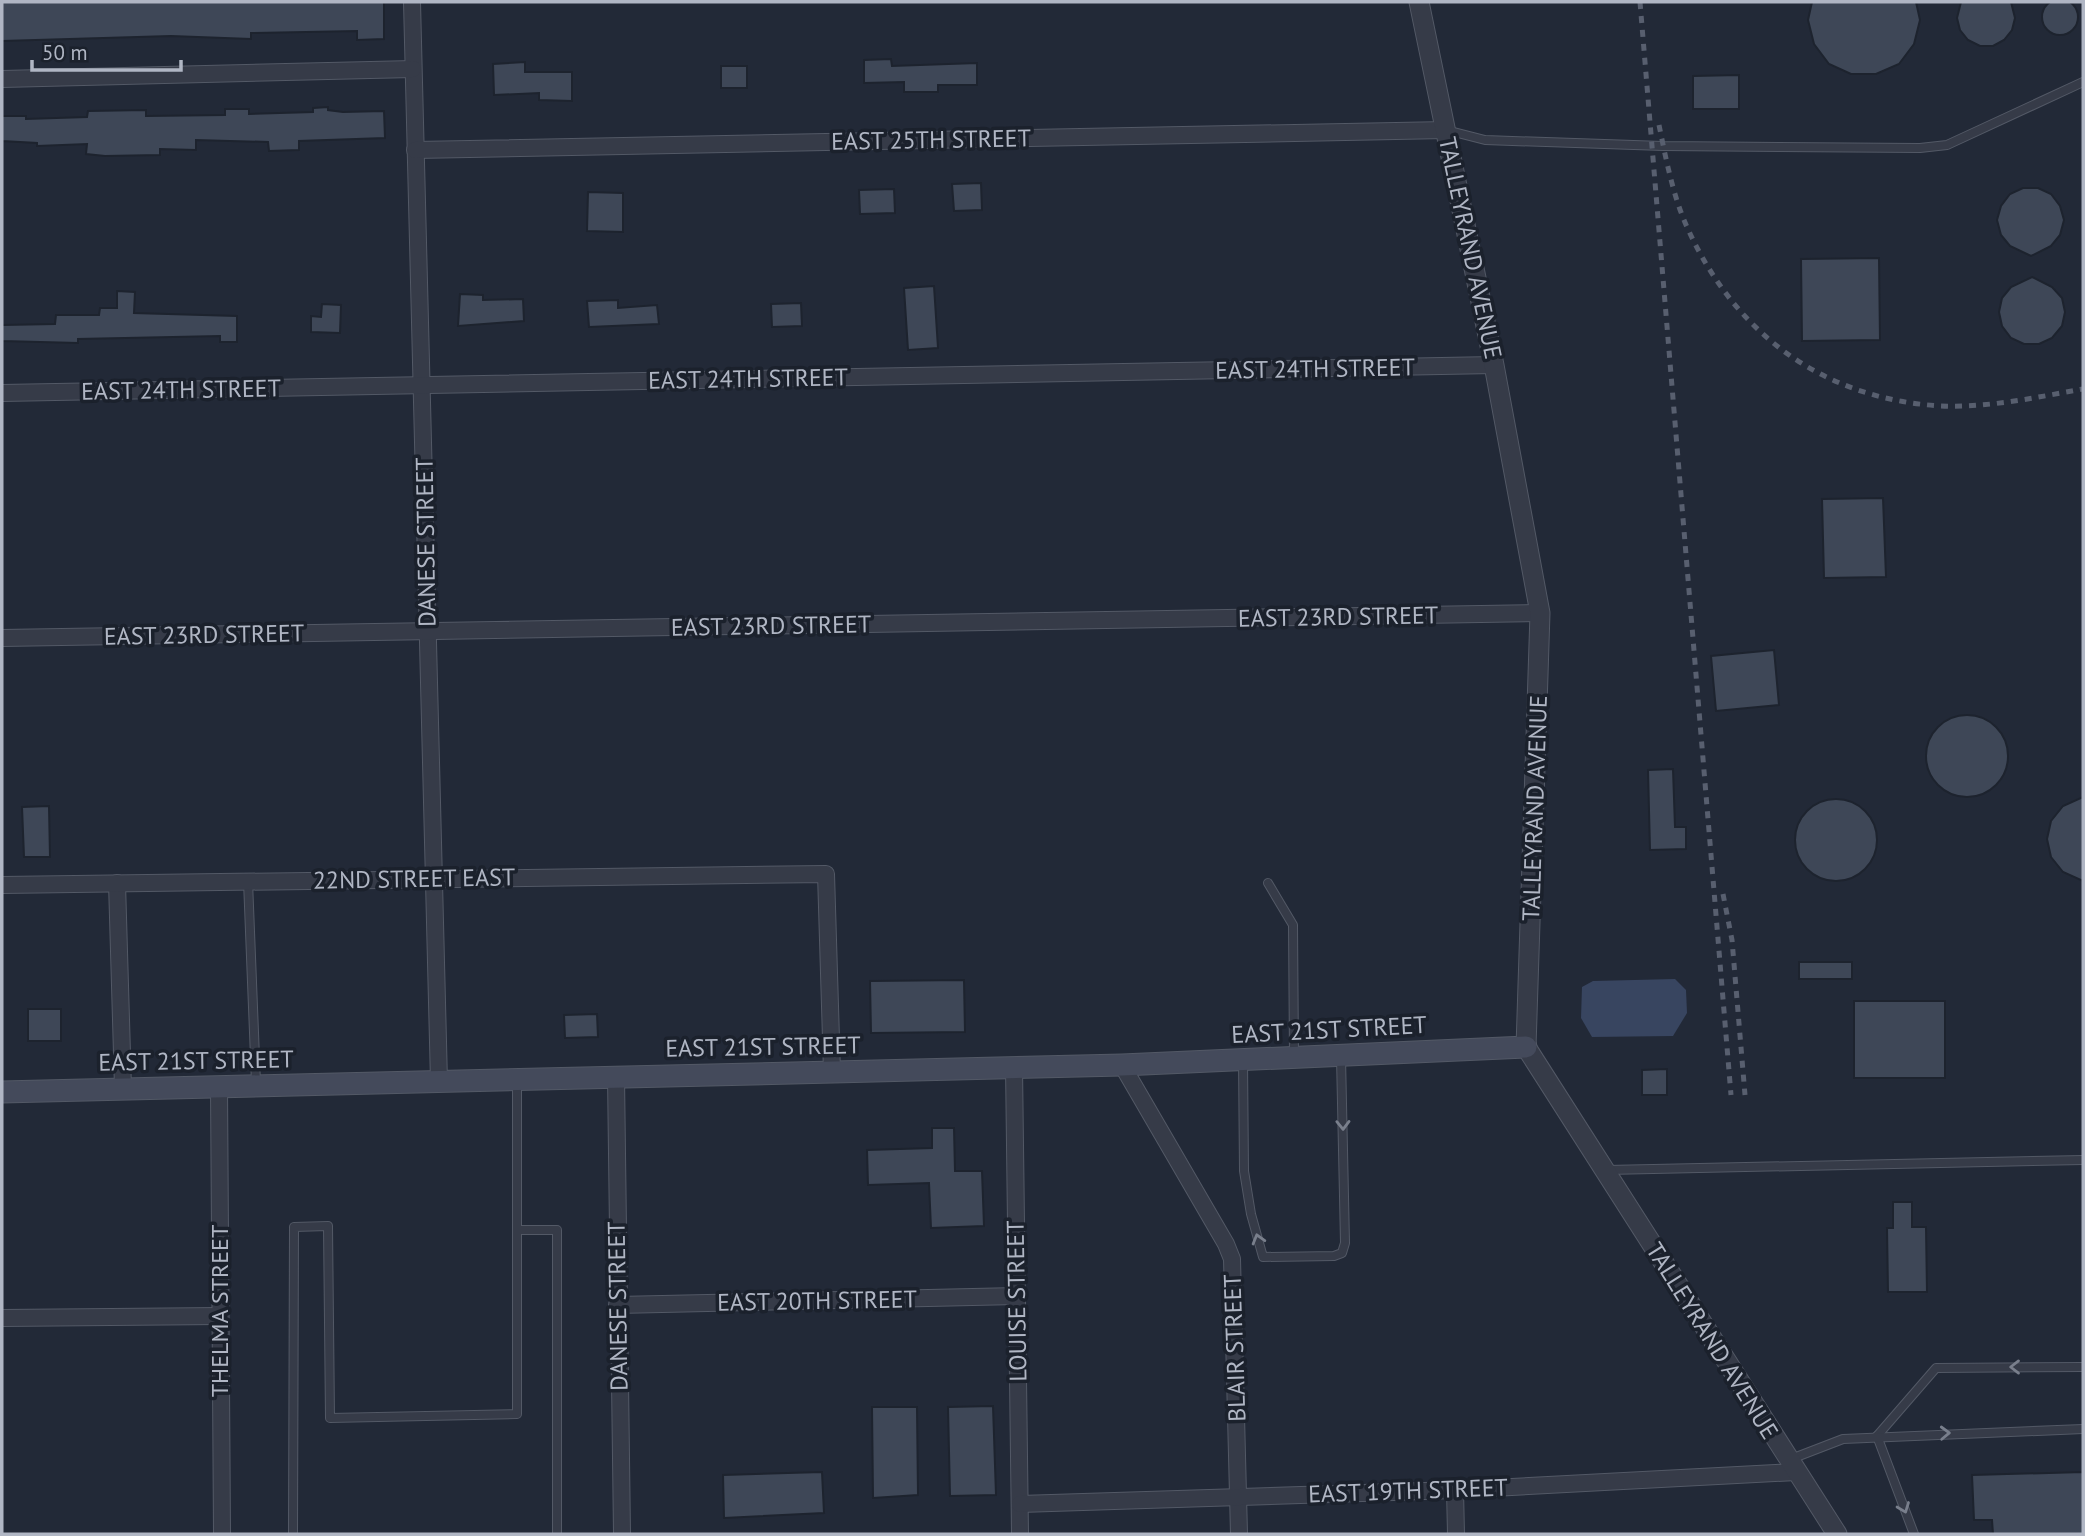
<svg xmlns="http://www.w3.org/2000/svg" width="2085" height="1536" font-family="'PT Sans',sans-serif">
	<rect width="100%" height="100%" fill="#222937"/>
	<path fill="#384560" d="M1675,979L1686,990L1687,1013L1673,1036L1592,1037L1581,1018L1582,987L1593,981Z"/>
	<g fill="#3e4757" stroke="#1d232e" stroke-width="2">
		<circle cx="2060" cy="17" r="18"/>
		<path d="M2,2H384V39L357,40V31L251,33V39L171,36L2,41Z"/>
		<path d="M1812,2H1916L1920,20L1914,44L1899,64L1876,74H1851L1829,64L1814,44L1808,20Z"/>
		<path d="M1961,2H2011L2015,18L2012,30L2004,40L1993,46H1980L1968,40L1960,30L1957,18Z"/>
		<path d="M891,59L892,66L977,63V85H938V92H904V82L864,83V60Z"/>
		<path d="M525,62V72H572V101L539,100V93L494,95L493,64Z"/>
		<rect x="721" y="66" width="26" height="22"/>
		<path d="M1739,75V109H1693V76Z"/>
		<path d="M328,107V110L343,112L384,111L385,138L299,141V150L269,151L268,142L196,140V150L160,149V155L105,156L86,154L87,144L37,146V143L2,141V116H26V119L87,117L88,111L146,110V116L225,115V109H249V114L313,112V108Z"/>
		<path d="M981,183L982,210L954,211L952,184Z"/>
		<path d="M2023,188H2038L2051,194L2060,206L2064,220L2060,235L2051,246L2031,256L2010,246L2001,235L1997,220L2001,206L2010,194Z"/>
		<path d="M894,189L895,213L860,214L859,190Z"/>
		<path d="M588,192L623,193V232L587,231Z"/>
		<path d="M1879,258L1880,340L1802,341L1801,259Z"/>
		<path d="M2032,277L2052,287L2062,298L2065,312L2062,326L2052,338L2039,344H2024L2011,338L2002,326L1999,312L2002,298L2011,287Z"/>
		<path d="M934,286L938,348L908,350L904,288Z"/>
		<path d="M117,291L135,292L134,313L237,316V342H220V336L78,339V343L2,341V325L55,324L56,315H99L100,308H117Z"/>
		<path d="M460,294L483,295V300L523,299L524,321L458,326Z"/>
		<path d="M618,300V308L657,305L659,324L589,327L587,301Z"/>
		<path d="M801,303L802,326L772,327L771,304Z"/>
		<path d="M322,304L341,305L340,333L311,332V316L321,317Z"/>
		<path d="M1883,498L1886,577L1824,578L1822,499Z"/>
		<path d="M1774,650L1779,705L1716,711L1711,656Z"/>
		<circle cx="1967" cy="756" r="41"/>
		<path d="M1673,769L1675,827H1686V849L1650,850L1648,770Z"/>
		<path d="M2083,797V881L2063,872L2051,857L2047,839L2051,821L2063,806Z"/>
		<circle cx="1836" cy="840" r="41"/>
		<path d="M49,806L50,857H24L22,807Z"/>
		<rect x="1799" y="962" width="53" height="17"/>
		<path d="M964,980L965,1032L871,1033L870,981Z"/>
		<rect x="1854" y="1001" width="91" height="77"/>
		<rect x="28" y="1009" width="33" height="32"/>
		<path d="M597,1014L598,1037L565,1038L564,1015Z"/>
		<path d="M1667,1069V1095H1642V1070Z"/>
		<path d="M932,1128H954L955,1171H982L984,1226L931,1228L929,1183L868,1185L867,1150L932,1148Z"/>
		<path d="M1893,1202H1912V1227H1926L1927,1292H1888L1887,1228H1893Z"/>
		<path d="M993,1406L996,1495L950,1496L948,1407Z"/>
		<path d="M872,1407H917L918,1495L873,1498Z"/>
		<path d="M822,1472L824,1513L724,1518L723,1475Z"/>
		<path d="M2083,1472V1534H1993L1992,1520H1974L1972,1475Z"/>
	</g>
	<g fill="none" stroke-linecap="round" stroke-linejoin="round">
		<g stroke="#535966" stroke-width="10">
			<g id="service">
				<path d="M1446,130L1485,140L1663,146L1920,148L1947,145L2083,82"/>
				<path d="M248,881L256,1083"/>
				<path d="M1268,883L1293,925L1294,1056"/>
				<path d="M1243,1061L1244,1171L1251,1214L1263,1257L1334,1256L1342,1253L1345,1243L1341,1057"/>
				<path d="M1607,1170L2083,1160"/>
				<path d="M519,1230H557V1534"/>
				<path d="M1877,1436L1936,1368L2083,1367"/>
				<path d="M1877,1436L1914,1534"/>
				<path d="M1791,1459L1843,1439L2083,1429"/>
				<path d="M293,1534L294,1227L328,1226L330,1418L517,1414V1080"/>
			</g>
		</g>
		<g stroke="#535966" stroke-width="18">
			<g id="minor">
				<path d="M412,2L439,1082"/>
				<path d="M2,79L413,69"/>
				<path d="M415,150L1446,130"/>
				<path d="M2,393L1494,365"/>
				<path d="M2,638L1540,613"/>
				<path d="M117,883L123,1088"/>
				<path d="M2,885L826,874L832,1072"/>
				<path d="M1122,1065L1226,1244L1232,1259L1239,1534"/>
				<path d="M1014,1067L1020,1534"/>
				<path d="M616,1077L622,1534"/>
				<path d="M219,1087L222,1534"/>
				<path d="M617,1305L1017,1296"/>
				<path d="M2,1318L220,1316"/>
				<path d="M1455,1490L1456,1534"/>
				<path d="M1020,1504L1455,1490L1796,1472"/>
			</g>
		</g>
		<g stroke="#535966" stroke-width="21">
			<path id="tertiary" d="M1419,2L1494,365L1540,613L1526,1047L1837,1534"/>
		</g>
		<g stroke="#535966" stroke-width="23">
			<path id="secondary" d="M2,1092L1122,1065L1526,1047"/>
		</g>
		<use href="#service" stroke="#363b48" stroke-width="8"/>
		<use href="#minor" stroke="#363b48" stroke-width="16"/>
		<use href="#tertiary" stroke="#363b48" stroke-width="19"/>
		<use href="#secondary" stroke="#444a5b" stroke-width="21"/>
		<g stroke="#585f6f" stroke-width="5" stroke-dasharray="7 7" stroke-linecap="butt">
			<path d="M1640,2L1731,1095"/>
			<path d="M1659,125C1666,159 1673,196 1687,227C1735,334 1823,399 1941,406C1988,408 2038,397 2083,389"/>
			<path d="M1723,894L1732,940L1745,1095"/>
		</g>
	</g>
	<defs><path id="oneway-chevron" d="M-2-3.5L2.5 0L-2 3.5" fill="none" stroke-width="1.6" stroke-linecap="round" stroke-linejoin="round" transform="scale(1.75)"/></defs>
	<g stroke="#797f8c">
		<use href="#oneway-chevron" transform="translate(1343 1125) rotate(89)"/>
		<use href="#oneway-chevron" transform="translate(1258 1239) rotate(-106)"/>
		<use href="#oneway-chevron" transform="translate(2015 1367) rotate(-180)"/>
		<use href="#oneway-chevron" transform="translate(1945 1433) rotate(-2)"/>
		<use href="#oneway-chevron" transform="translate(1904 1508) rotate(69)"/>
	</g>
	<g text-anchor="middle" stroke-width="7" stroke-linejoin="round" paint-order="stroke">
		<g font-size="24" fill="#b0b6c4" stroke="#1b212c">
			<text transform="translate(931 140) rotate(-1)" y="8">EAST 25TH STREET</text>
			<text transform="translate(1470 248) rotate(78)" y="8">TALLEYRAND AVENUE</text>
			<text transform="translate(1315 369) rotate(-1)" y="8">EAST 24TH STREET</text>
			<text transform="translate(748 379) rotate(-1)" y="8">EAST 24TH STREET</text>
			<text transform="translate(181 390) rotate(-1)" y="8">EAST 24TH STREET</text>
			<text transform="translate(426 542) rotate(-91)" y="8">DANESE STREET</text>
			<text transform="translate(1338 617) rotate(-1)" y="8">EAST 23RD STREET</text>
			<text transform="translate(771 626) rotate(-1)" y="8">EAST 23RD STREET</text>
			<text transform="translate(204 635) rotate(-1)" y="8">EAST 23RD STREET</text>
			<text transform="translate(1535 808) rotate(-88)" y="8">TALLEYRAND AVENUE</text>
			<text transform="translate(414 879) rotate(-1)" y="8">22ND STREET EAST</text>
			<text transform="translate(1329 1030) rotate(-3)" y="8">EAST 21ST STREET</text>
			<text transform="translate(763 1047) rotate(-1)" y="8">EAST 21ST STREET</text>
			<text transform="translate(196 1061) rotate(-1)" y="8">EAST 21ST STREET</text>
			<text transform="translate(817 1301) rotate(-1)" y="8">EAST 20TH STREET</text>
			<text transform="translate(1017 1301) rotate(-91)" y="8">LOUISE STREET</text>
			<text transform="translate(618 1306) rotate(-91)" y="8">DANESE STREET</text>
			<text transform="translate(220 1311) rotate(-90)" y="8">THELMA STREET</text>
			<text transform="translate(1712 1341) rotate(58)" y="8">TALLEYRAND AVENUE</text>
			<text transform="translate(1235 1348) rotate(-92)" y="8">BLAIR STREET</text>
			<text transform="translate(1408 1491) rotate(-2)" y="8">EAST 19TH STREET</text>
		</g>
	</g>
	<rect width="2085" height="1536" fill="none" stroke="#b0b6c4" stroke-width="7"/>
	<path d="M32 60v10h149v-10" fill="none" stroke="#b0b6c4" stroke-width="3.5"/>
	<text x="42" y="60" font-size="21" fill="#b0b6c4" stroke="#1b212c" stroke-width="5" paint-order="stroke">50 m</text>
</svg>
